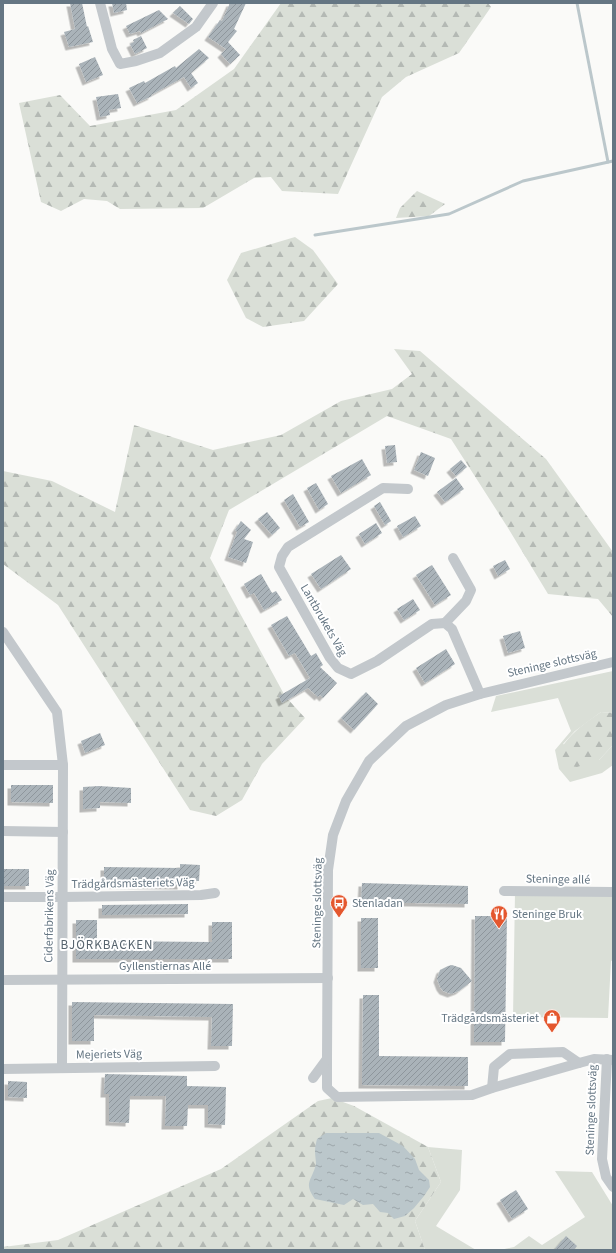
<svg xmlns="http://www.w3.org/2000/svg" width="616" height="1253" font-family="'Source Sans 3',sans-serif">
	<defs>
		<pattern id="forest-firs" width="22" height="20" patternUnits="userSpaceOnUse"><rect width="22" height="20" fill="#dadfd7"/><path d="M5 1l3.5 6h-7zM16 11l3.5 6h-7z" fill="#b4b9b4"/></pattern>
		<pattern id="water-ripples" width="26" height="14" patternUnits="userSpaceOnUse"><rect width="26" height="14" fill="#bbc7cb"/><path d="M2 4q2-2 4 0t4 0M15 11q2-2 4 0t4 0" fill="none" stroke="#9ca6aa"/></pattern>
		<pattern id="building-hatch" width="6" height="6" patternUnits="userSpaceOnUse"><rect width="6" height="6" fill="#aab3b9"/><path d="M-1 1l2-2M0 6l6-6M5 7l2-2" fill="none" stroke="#8e969c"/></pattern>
		<filter id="shadow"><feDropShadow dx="-3.5" dy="3.5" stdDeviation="0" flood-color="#0004"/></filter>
	</defs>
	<rect width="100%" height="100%" fill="#fafaf8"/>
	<g fill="#dadfd7">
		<path d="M613,671V713L601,712L575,731L563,744L599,760L613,745V765L602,773L570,782L559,769L555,750L571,731L558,698L491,712L496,696Z"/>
		<path d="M515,893L613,896V960L611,961L608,1018L513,1017Z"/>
		<path d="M428,1147L462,1150L460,1190L436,1226L476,1250H425L415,1221L441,1182Z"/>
		<path d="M555,1171L592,1172L613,1206V1250H500L514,1247L529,1236L542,1245L585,1217Z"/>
	</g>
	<g fill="url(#forest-firs)">
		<path d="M281,3H488L491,7L459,53L406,77L382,97L338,194L282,191L271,177L254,178L203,208L120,209L107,201L84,199L61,211L41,202L19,103L60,95L90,126L176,110L234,69Z"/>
		<path d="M417,191L445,204L429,216L396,218L400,208Z"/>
		<path d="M295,237L313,250L338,284L304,321L263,327L246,318L227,280L241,253Z"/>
		<path d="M394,349L420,351L546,459L613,552V617L598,599L548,594L508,528L451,439L387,416L229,510L210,558L285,696L305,718L262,764L242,800L216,816L190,810L58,605L3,564V471L52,481L115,512L134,425L213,450L281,435L341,401L392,389L412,374Z"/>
		<path d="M601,712L613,713V745L599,760L577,767L564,765L557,755C569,734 582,725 601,712Z"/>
		<path d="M332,1098L354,1106L428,1147L441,1182L415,1221L425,1250H3V1247L58,1240L221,1169L318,1101Z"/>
	</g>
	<path fill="url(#water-ripples)" d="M326,1133H379L403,1146L415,1159L419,1170L429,1180L430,1187L424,1196L414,1208L405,1216L394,1219L388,1213L380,1212L373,1204L363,1205L353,1199L344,1205L315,1199C303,1182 312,1181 316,1164C316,1160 315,1156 315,1151C315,1147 316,1143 317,1139Z"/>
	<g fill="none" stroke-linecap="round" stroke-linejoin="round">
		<g stroke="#bbc7cb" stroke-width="3">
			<path d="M577,3L608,162"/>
			<path d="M315,235L449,214L523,181L613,161"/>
		</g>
	</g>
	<g fill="url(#building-hatch)" filter="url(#shadow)">
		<path d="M70,3H82L87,27L88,26L93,42L69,47L64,32L75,29Z"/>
		<path d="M112,3H126L127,10L114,13Z"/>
		<path d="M230,3H246L234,29L237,31L228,42L240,55L230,64L221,54L226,49L208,37L220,20L222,21Z"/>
		<path d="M180,6L193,19L189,24L173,13Z"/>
		<path d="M159,10L168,19L141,33L140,31L130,34L126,26Z"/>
		<path d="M141,36L147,48L135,54L130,44L134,42L133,40Z"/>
		<path d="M199,49L209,58L191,73L198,83L191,88L184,77L151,95L152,96L137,103L129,88L144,81L145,83L175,66L176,68Z"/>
		<path d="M95,57L103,75L86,82L79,64Z"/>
		<path d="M118,94L121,108L109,110L110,115L100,117L96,97Z"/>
		<path d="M395,445L397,462L387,463L385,446Z"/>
		<path d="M421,452L435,458L428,476L414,470Z"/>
		<path d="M362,459L371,475L341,493L331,476Z"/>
		<path d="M461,460L467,467L456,476L450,469Z"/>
		<path d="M456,478L464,489L445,502L437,492Z"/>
		<path d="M316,483L328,504L319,510L307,488Z"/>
		<path d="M293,494L309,522L300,527L284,500Z"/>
		<path d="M380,502L391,521L385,525L374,506Z"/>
		<path d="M267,512L280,528L272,535L258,519Z"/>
		<path d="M415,516L421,526L403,537L397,526Z"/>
		<path d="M241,521L251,530L244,539L253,542L246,563L228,557L237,532L235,530Z"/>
		<path d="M376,523L382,533L365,544L359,534Z"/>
		<path d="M341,555L351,569L321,589L311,574Z"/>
		<path d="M505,560L510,569L498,576L493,566Z"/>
		<path d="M432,565L451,595L435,605L416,575Z"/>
		<path d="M261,574L272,593L276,591L282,600L264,610L254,593L250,595L244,584Z"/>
		<path d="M413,599L420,610L404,620L397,609Z"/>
		<path d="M287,616L311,656L316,653L323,665L320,667L337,683L323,698L320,695L318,697L308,688L282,703L279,696L310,678L295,653L289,656L271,625Z"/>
		<path d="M520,631L525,648L508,653L503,636Z"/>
		<path d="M446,649L455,664L425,683L416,668Z"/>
		<path d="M366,692L378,704L354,730L341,718Z"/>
		<path d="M100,733L105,745L85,753L81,741Z"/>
		<path d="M11,785H53V803L11,802Z"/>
		<path d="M99,786L131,788V803L100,802V808L83,809V787Z"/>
		<path d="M180,864L200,865L199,881H181V886L104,885V867L180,868Z"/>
		<rect x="3" y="869" width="26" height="17"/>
		<path d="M362,883L468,886V904L361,902Z"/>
		<path d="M188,904V914L102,915V905Z"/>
		<path d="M475,916H507L505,1042H474Z"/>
		<rect x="361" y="918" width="17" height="50"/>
		<path d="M76,920H97V941L212,942V922H232V959H76Z"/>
		<path d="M452,965L461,968L472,981L459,991L451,994L443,991L440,987L437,979L440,970L448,966Z"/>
		<path d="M363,995H379V1056L468,1057V1086L362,1085Z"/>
		<path d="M72,1002L233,1004L232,1046H211L212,1017L94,1015V1041H72Z"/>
		<path d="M105,1074L187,1076V1086L226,1087L225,1125L208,1124V1105H188L187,1126H165L166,1096H130L129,1123L109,1122V1094H104Z"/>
		<path d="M8,1081L27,1082V1098L8,1097Z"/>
		<path d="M516,1190L528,1209L512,1219L500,1200Z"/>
		<path d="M566,1236L577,1246L574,1250H554Z"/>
	</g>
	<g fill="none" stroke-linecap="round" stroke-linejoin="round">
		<g stroke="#c3c8cc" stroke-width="10">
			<path d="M100,3L112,49L120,64L136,61L160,53L196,27L213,3"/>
			<path d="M408,489L383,488L288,547L282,556L279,567L330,658L338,668L351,674L377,661L432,624L445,623L452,629L480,694"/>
			<path d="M445,623L466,601L471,590L453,558"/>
			<path d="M3,632L57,712L63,765L62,1067"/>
			<path d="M3,765H63"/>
			<path d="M3,831L63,832"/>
			<path d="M504,891L613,892"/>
			<path d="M3,897H63L201,895L215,893"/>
			<path d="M3,980L328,978"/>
			<path d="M327,1059V1088L337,1097L472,1095L492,1088L579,1063L594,1059L613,1060"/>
			<path d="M607,1059L602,1159L606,1177L613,1187"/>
			<path d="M3,1069L215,1066"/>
			<path d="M313,1078L327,1059L328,870L333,835L346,801L369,761L406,726L446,705L480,694L522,684L613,662"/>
			<path d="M492,1088L494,1067L510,1054L563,1052L579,1063"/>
		</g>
	</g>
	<defs>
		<g id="bus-pin" transform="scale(0.9)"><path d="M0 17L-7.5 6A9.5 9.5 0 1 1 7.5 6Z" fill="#e4572e" stroke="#fff"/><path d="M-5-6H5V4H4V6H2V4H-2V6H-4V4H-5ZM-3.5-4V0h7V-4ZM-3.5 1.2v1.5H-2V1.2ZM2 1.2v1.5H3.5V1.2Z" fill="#fff"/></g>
		<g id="restaurant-pin" transform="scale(0.9)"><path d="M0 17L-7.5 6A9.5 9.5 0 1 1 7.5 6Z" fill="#e4572e" stroke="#fff"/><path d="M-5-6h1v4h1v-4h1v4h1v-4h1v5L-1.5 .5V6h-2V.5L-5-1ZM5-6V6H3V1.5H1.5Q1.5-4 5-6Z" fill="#fff"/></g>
		<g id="shop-pin" transform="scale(0.9)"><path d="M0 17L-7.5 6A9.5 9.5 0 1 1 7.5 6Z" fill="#e4572e" stroke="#fff"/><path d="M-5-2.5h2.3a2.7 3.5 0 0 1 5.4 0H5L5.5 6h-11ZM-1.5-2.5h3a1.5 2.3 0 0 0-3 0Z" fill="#fff"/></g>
	</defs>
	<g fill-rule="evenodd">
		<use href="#bus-pin" x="339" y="903"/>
		<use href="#restaurant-pin" x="499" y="914"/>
		<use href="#shop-pin" x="552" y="1018"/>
	</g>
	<g text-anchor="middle" stroke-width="4" stroke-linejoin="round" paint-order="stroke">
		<g font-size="12" fill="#657683" stroke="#fff">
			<text transform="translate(324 620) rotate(60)" y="4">Lantbrukets Väg</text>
			<text transform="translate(552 663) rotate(-13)" y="4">Steninge slottsväg</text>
			<text transform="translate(558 879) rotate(1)" y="4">Steninge allé</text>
			<text transform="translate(133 883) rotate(-1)" y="4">Trädgårdsmästeriets Väg</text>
			<text transform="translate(317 903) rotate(-89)" y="4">Steninge slottsväg</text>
			<text transform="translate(49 916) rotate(-89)" y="4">Ciderfabrikens Väg</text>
			<text x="165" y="970">Gyllenstiernas Allé</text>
			<text transform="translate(109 1054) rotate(-1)" y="4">Mejeriets Väg</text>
			<text transform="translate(591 1110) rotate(-88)" y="4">Steninge slottsväg</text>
		</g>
		<g font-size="12" fill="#657683" stroke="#fff" text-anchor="start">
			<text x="352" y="907">Stenladan</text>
			<text x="512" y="918">Steninge Bruk</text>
			<text x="539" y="1022" text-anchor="end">Trädgårdsmästeriet</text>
		</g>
		<g font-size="13" letter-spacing="1" fill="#57646e" stroke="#fff">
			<text x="107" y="949">BJÖRKBACKEN</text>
		</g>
	</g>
	<rect width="616" height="1253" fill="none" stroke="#657683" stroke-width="8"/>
</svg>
